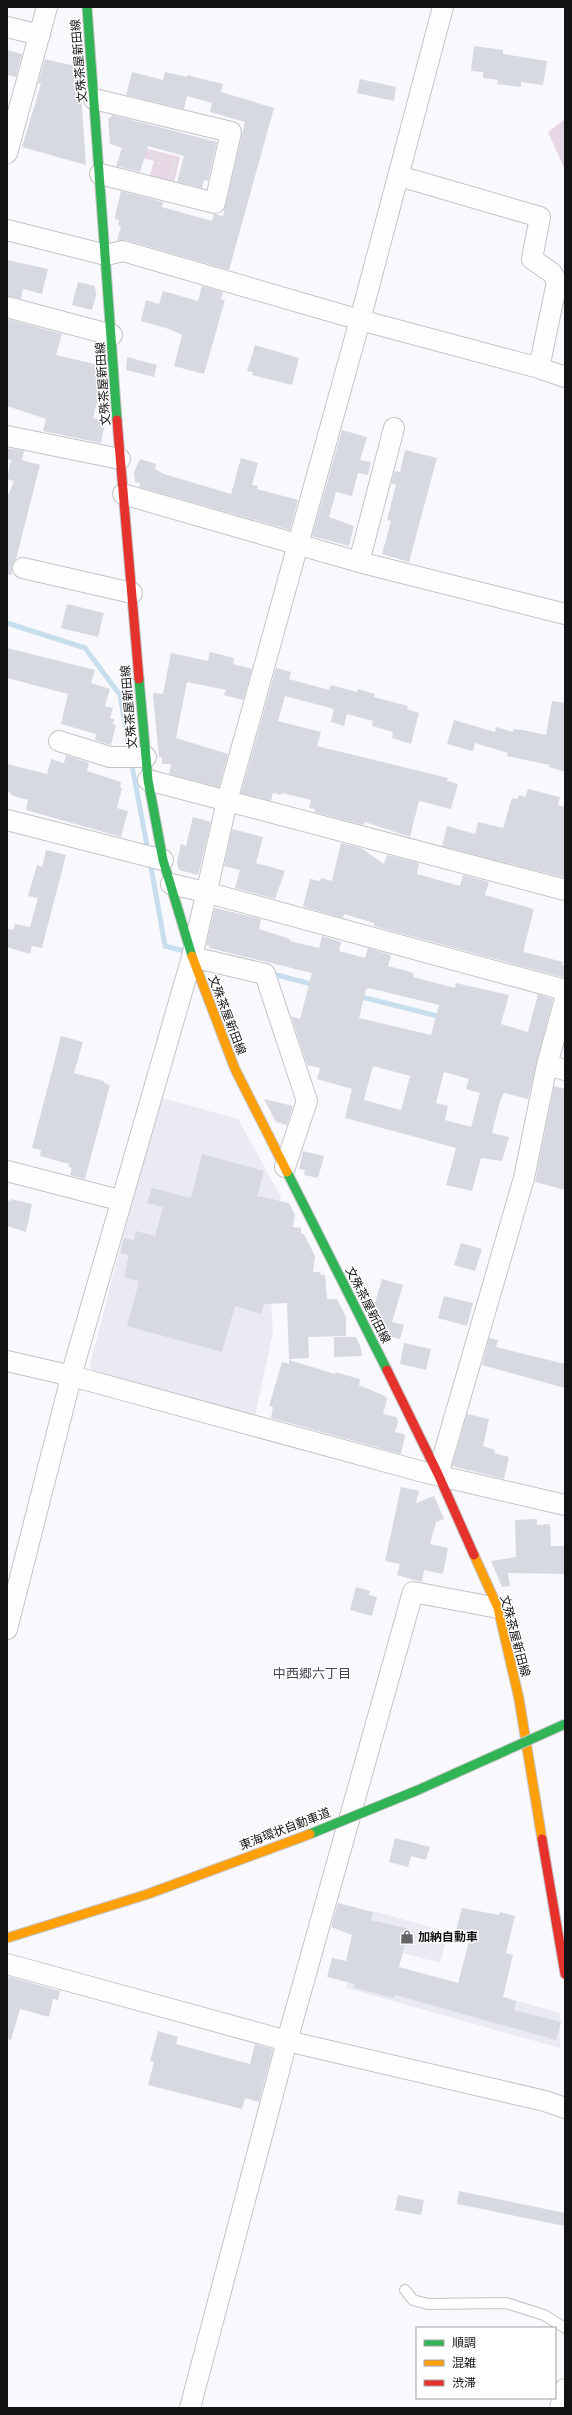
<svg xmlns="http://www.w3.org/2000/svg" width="572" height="2415" font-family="'DM Sans','Noto Sans JP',sans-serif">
	<rect width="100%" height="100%" fill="#f9f9fd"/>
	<g fill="#eaeaf3">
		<path d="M159,1097L238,1119L281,1197L269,1259L273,1332L255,1416L93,1374L90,1365Z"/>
		<path d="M373,1911L449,1932L440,1963L365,1943Z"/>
		<path d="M356,1955L560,2013V2048L346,1988Z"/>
	</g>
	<g fill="#e7d7e4">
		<path d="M565,119V170L548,132Z"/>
		<path d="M145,148L180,157L173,188L148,182L154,161L143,158Z"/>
	</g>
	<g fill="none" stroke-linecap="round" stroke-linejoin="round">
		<g stroke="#c7deee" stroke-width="5">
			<path d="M7,623L85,648L120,695L130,752"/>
			<path d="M131,760L148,851"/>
			<path d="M150,861L165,946L184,951"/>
			<path d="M269,973L315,985"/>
			<path d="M358,996L441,1017"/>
		</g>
	</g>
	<g fill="#d6d9e0" fill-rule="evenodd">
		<path d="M474,46L503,50V54L547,61L543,85L521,82V87L497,84L498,80L483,78V72L471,71Z"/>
		<path d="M7,50L22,54L16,77L7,75Z"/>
		<path d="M45,59L79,67L80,77L75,93L81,94L86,165L22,147L41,84L38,83Z"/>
		<path d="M132,72L163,80L165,72L187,77L188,75L198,78L223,84L221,92L274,108L229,270L126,240L117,241L121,226L118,225L119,220L115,219V216L121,191L163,202L162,207L212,221L214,214L223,216L245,122L210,112L212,103L187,96L184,109L126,95Z"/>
		<path d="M360,79L396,87L394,101L357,93Z"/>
		<path d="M112,115L217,142L208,181L204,180L202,188L177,182L184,156L148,146L140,172L116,166L122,148L110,144L108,118H111Z"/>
		<path d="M7,260L48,269L42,294L23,289L21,299L7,296Z"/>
		<path d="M78,282L95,286L96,296L92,310L72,305Z"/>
		<path d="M202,286L223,292L221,299L225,300L204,374L174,366L182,335L169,329L141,321L146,300L159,304L163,291L198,301Z"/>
		<path d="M7,319L62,334L56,355L99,365L96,377L102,379V383L93,418L105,422L101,443L43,431L46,419L7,406Z"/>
		<path d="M255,345L299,358L292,385L252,375L253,372L247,371Z"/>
		<path d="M127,357L157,365L154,377L126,370Z"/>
		<path d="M342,430L367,437L360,460L371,462L368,475L358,473L352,496L336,492L329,517L354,526L349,546L312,536Z"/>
		<path d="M7,448L24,451L22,460L40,465L16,559L12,565V575L7,574V498L14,481L7,479L11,460L7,459Z"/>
		<path d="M405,450L437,458L409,562L382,554L391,521L387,520L396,485L391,483L395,471L400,472Z"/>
		<path d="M241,458L258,463L252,485L258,486L257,489L298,500L290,530L139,487L140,483L135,482L134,472L140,459L156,464L155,469L164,474L231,494Z"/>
		<path d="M67,604L104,613L98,637L61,628Z"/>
		<path d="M7,648L95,670L91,683L110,689L105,706L113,708L110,718L114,719L113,724L116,725L111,745L95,740L96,734L61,724L68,694L7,678Z"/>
		<path d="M210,652L234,658L233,664L252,669L243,700L224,695L226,690L187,682L176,738L228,754L219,787L169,774L171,764H162V757H159L153,696L154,693L163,694L171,653L208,661Z"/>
		<path d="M276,668L291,672L289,679L329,690L331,685L357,692L358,689L375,694L374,697L408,706L407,709L419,713L411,744L392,738L393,732L372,726L373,721L347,714L344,726L331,722L334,709L285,696L278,721L321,732L317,746L448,778L447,781L458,784L451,809L419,801L410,837L365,822L364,825L314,812L315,809L309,808L311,800L282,793L281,795L273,793L271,801L241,793Z"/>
		<path d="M552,701L565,703V772L549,767L550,765L507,756L508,753L475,743L473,751L447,744L454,720L495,732L496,727L513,732V729L523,730L546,735Z"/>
		<path d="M66,755L89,763L87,771L121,782L120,787L122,788L117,808L128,811L121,837L26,810L28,800L11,795V793L7,792V764L47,774L51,759L64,763Z"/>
		<path d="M528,789L560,797L558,805L565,807V878L442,846L447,826L475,834L478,822L503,828L512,798L518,799L519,795L525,797Z"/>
		<path d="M193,817L211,822L198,875L179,870L177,862L181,844L186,846Z"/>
		<path d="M232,829L263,837L256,863L285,871L275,899L235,888L240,870L224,866Z"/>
		<path d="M341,843L361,848L384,864L387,855L419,863L417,874L460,886L463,875L489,882L485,895L534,909L524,948V952L563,962L562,965L565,966V978L374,926V923L344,914L343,918L304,907L303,906L310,879L320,881L321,878L332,881Z"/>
		<path d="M46,850L66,855L42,948L32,946L30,954L7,947V928L13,930L15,924L30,927L38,898L28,896L37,865L42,867Z"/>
		<path d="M215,908L261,919L259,929L290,939V941L319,948L322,936L341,942L339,951L365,958L368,948L391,955L388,966L414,973L413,977L455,988L456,983L509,995L501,1024L528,1032L538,994L553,999L528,1099L504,1093L500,1101L492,1133L509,1137L502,1161L481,1158L472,1191L446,1185L456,1148L345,1118L352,1089L317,1079L320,1068L307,1065L291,1016L300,1019L312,973L209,948L210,946L206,945ZM369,988L439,1005L431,1035L359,1018L366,989ZM373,1066L410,1076L401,1110L364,1100ZM444,1072L469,1079L466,1089L480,1093L471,1127L445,1120L448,1106L436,1103Z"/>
		<path d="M61,1036L83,1042L74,1073L104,1081V1083L110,1085L85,1179L70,1175L72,1168L69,1167V1164L40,1156L41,1150L32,1148Z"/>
		<path d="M554,1086L565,1089V1190L535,1182Z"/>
		<path d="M264,1099L293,1106L287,1125L276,1122Z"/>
		<path d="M303,1151L324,1156L318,1178L304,1175L305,1170L299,1169Z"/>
		<path d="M202,1154L264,1171L257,1196L289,1203L295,1215L293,1227L301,1228V1234H304L315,1256L313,1272H320L321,1275H325L327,1299H337L346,1317V1336L308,1337L309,1358L289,1359L287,1303L264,1304L261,1314L235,1306L222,1352L127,1326L139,1281L124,1277L129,1255L120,1253L124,1238L134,1240L136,1231L155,1236L163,1207L147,1203L152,1188L191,1198Z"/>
		<path d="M11,1199L32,1204L26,1232L7,1226V1200L11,1201Z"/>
		<path d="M461,1243L482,1249L475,1271L454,1265Z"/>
		<path d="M382,1279L403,1285L392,1322L404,1325L400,1339L387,1336L386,1341L372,1313Z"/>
		<path d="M444,1296L473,1303L467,1326L438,1318Z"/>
		<path d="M334,1337H356L361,1348L362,1356L334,1357Z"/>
		<path d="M489,1338L498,1340L496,1347L565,1364V1388L482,1365Z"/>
		<path d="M404,1343L431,1349L426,1370L400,1364Z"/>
		<path d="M289,1360L335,1374V1372L360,1379L359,1385L385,1396L387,1399L383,1414L396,1417L398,1422L395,1432L404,1434L405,1436L401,1454L271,1418L273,1407L269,1406L282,1362L289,1364Z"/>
		<path d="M467,1414L489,1419L483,1446L495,1450L494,1453L509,1457L504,1479L452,1466Z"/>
		<path d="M401,1487L419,1491L416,1503L434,1496L444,1519L436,1522L430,1544L448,1548L443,1574L424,1570L422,1582L397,1575L400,1564L385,1561Z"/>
		<path d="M537,1519V1525L550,1524L551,1546H565V1574L508,1573L510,1586L502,1587L491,1561L516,1557L515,1520Z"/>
		<path d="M356,1587L370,1591L369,1595L377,1597L372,1616L350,1610Z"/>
		<path d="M395,1838L430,1847L426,1860L411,1856L408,1867L389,1862Z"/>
		<path d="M338,1903L373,1912L371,1920L409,1929L399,1967L458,1983L471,1934L456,1930L462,1908L499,1915L500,1912L515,1916L506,1953L513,1955L503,1997L516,2001L514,2010L561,2022L556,2040L395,1995L394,1998L354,1988L355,1984L327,1977L332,1958L346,1961L352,1935L331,1927Z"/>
		<path d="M7,1976L60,1991L58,2000L53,1999L49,2017L20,2009L11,2040L7,2039Z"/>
		<path d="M158,2031L178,2037L176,2044L250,2064L255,2044L273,2049L259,2102L245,2098L242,2109L148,2085L154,2062L150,2061Z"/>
		<path d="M459,2191L565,2213V2226L457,2204Z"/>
		<path d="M398,2195L424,2200L421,2215L395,2210Z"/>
	</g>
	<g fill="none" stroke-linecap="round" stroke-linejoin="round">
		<g stroke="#c4c4c7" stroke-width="12">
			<path id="lane" d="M405,2290L413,2300L428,2304L506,2303L544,2315L565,2328"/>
		</g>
		<g stroke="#c4c4c7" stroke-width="22">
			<g id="street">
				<path d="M7,27L40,35"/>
				<path d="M94,99L231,132L215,203L100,174"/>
				<path d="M7,153L47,7"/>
				<path d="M399,176L540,217L532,259L552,273L557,282L539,368"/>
				<path d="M7,230L106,255L123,251L360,320L539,368L565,377"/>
				<path d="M7,307L112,335"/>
				<path d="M7,436L120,459"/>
				<path d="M123,494L359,562L565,614"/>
				<path d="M359,562L394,428"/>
				<path d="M23,568L132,593"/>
				<path d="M59,741L110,757H146"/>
				<path d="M148,780L565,890"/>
				<path d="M7,820L163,860"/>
				<path d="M171,884L205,892L565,990"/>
				<path d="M192,957L265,974L307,1101L285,1167"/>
				<path d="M547,1065L565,1070"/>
				<path d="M7,1171L119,1200"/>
				<path d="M7,1361L72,1376L427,1473L565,1505"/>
				<path d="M438,1474L524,1178L547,1065L565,999"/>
				<path d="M7,1629L75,1362L192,957L227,801L360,320L443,7"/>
				<path d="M7,1964L287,2041L545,2101L565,2108"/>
				<path d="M190,2408L287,2041L413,1592L498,1608"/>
				<path d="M560,2408L565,2389"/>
			</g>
		</g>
		<g stroke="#c4c4c7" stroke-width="11">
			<g id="fast">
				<path d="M87,7L117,420"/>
				<path d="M139,679L148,780L163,860L192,956"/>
				<path d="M287,1172L387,1370"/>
			</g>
		</g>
		<g stroke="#c4c4c7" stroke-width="11">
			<g id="slow">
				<path d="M192,956L235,1069L287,1172"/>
				<path d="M474,1555L498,1608L519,1699L542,1839"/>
			</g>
		</g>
		<g stroke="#c4c4c7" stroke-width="11">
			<g id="jam">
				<path d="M117,420L139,679"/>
				<path d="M387,1370L438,1474L474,1555"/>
				<path d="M542,1839L565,1974"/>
			</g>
		</g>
		<g stroke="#e3e3e4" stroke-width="2.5" stroke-dasharray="3 2" stroke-linecap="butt">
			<path d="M150,154L161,157"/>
			<path d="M158,170L161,157L175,161L171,174"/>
		</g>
		<use href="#lane" stroke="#fefeff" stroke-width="10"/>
		<use href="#street" stroke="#fefeff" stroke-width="20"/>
		<use href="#fast" stroke="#30b455" stroke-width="9"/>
		<use href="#slow" stroke="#ff9f0a" stroke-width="9"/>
		<use href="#jam" stroke="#e5322d" stroke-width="9"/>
		<g stroke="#c4c4c7" stroke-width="11" stroke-linecap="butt">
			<path id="fast-bridge" d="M310,1834L418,1790L565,1724"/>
		</g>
		<g stroke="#c4c4c7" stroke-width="11" stroke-linecap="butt">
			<path id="slow-bridge" d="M7,1938L148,1894L310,1834"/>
		</g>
		<use href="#fast-bridge" stroke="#30b455" stroke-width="9"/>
		<use href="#slow-bridge" stroke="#ff9f0a" stroke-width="9"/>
	</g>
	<defs>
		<g id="shop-bare" transform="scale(1.08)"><path d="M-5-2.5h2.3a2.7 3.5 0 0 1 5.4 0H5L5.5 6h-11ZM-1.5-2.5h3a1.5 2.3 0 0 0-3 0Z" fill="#646467" stroke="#fff" stroke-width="2.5" paint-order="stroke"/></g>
	</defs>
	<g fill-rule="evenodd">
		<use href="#shop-bare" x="407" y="1937"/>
	</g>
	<g text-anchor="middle" stroke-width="3" stroke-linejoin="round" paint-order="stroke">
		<g font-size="12" fill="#131316" stroke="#fff">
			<text transform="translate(79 61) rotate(-95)" y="4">文殊茶屋新田線</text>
			<text transform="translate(103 384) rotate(-94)" y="4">文殊茶屋新田線</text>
			<text transform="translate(129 707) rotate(-95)" y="4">文殊茶屋新田線</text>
			<text transform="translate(227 1015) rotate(69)" y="4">文殊茶屋新田線</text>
			<text transform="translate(368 1305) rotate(63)" y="4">文殊茶屋新田線</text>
			<text transform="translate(515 1636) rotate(75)" y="4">文殊茶屋新田線</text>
			<text transform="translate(285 1829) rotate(-21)" y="4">東海環状自動車道</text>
		</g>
		<g font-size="12" font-weight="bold" fill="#131316" stroke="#fff" text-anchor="start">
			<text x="418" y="1941">加納自動車</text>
		</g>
		<g font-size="13" fill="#46464e" stroke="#fff">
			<text x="312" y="1678">中西郷六丁目</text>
		</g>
	</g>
	<rect width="572" height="2415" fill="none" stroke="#131316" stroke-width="16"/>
	<rect x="416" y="2327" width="140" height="72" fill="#ffffff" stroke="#a1a1a2"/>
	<rect x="424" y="2340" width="20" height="6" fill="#30b455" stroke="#a1a1a2"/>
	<text x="452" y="2347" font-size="12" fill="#131316">順調</text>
	<rect x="424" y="2360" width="20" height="6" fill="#ff9f0a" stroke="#a1a1a2"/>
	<text x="452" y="2367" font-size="12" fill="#131316">混雑</text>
	<rect x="424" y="2380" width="20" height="6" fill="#e5322d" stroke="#a1a1a2"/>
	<text x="452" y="2387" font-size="12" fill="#131316">渋滞</text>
</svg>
